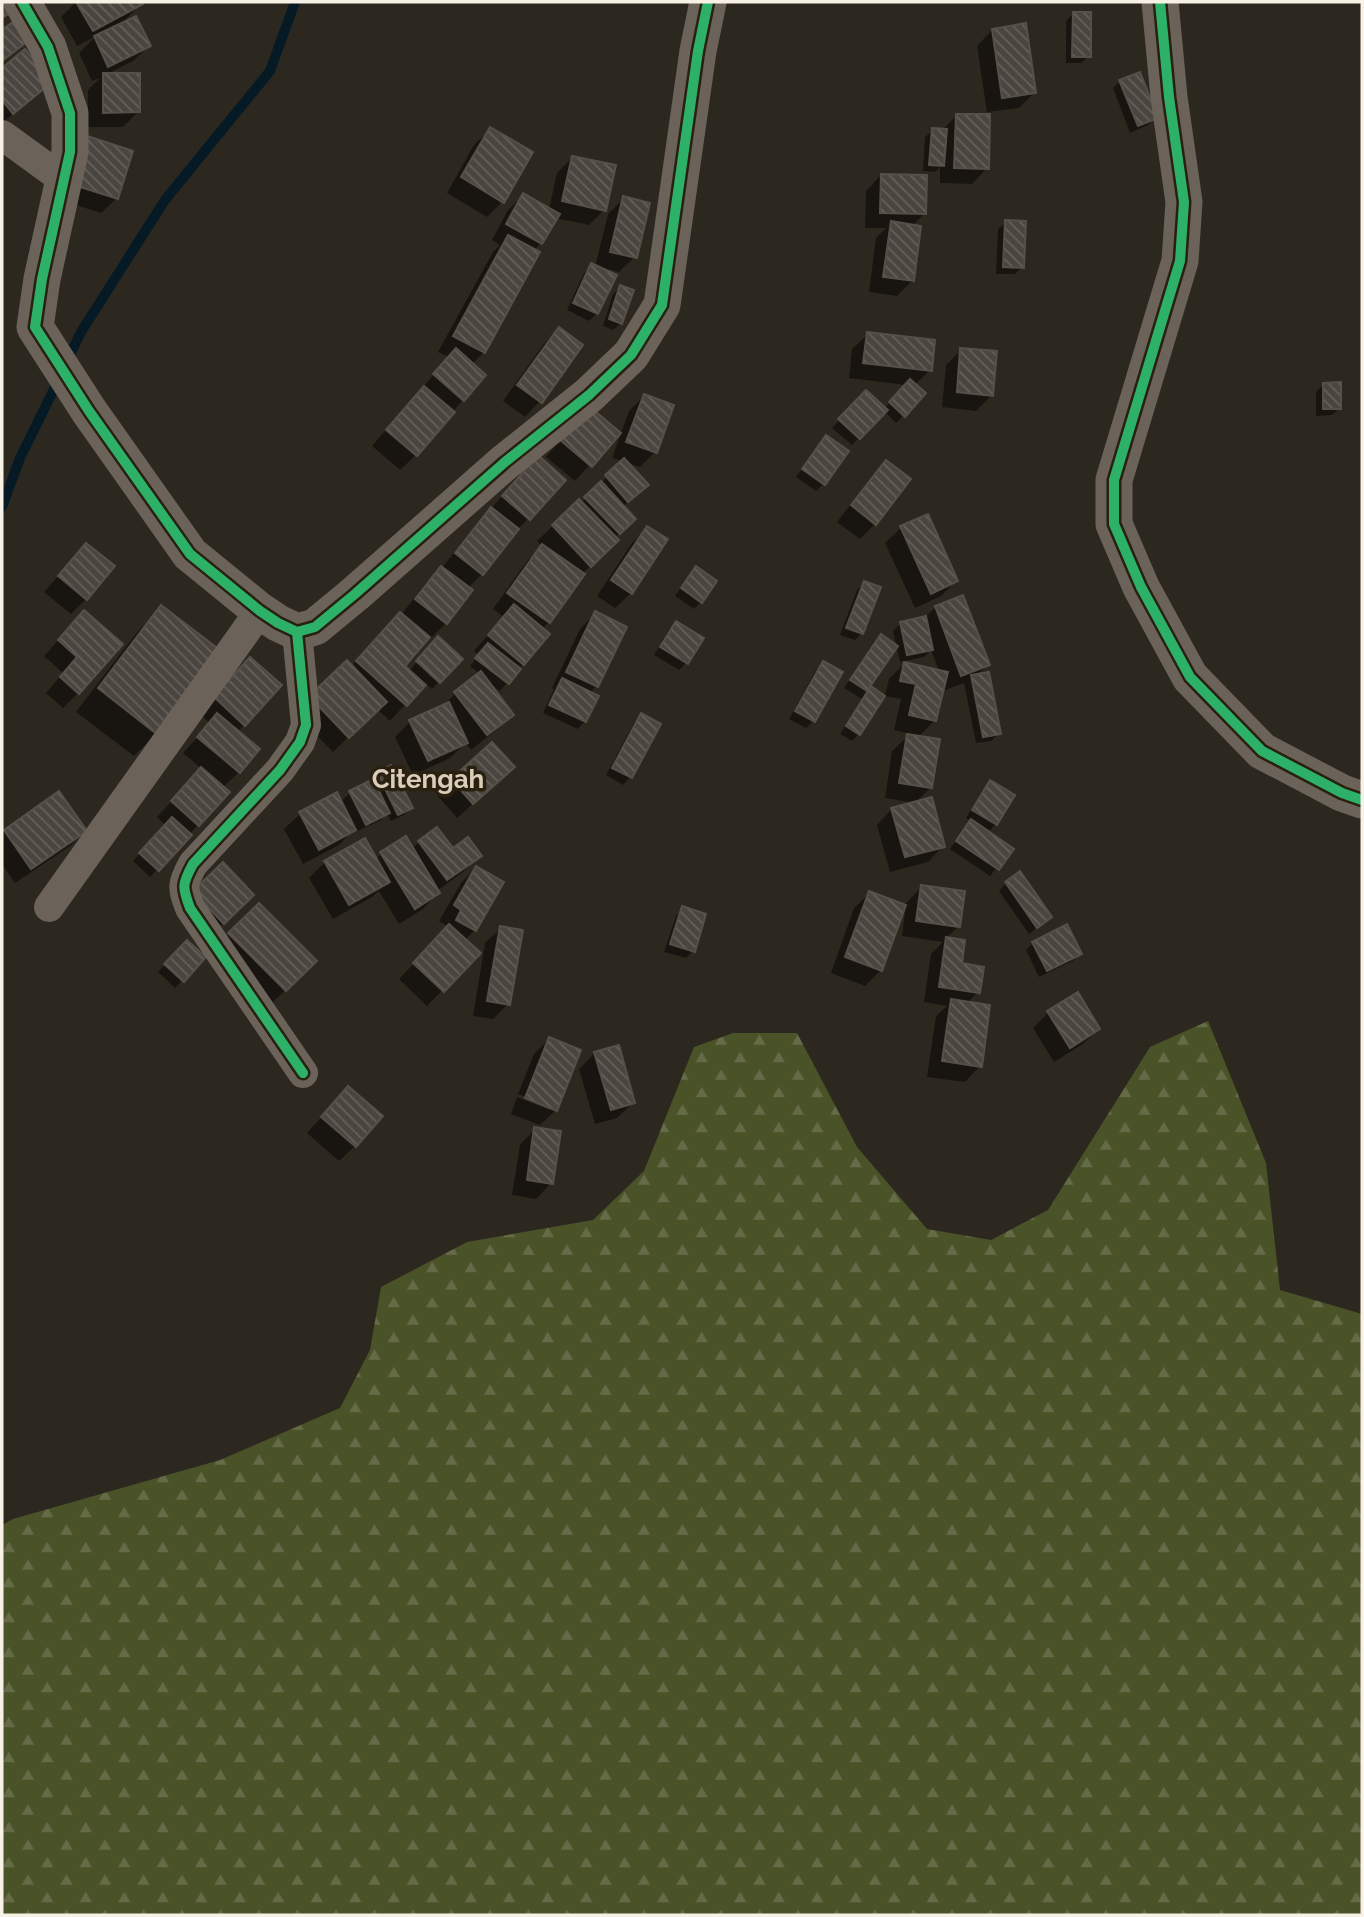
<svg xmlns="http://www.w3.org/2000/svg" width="1364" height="1917" font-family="Raleway,sans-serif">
	<defs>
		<pattern id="forest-firs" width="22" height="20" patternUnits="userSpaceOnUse" patternTransform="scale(1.75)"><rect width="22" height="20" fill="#4a5228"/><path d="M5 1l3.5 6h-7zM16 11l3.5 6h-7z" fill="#656b47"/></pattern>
		<pattern id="building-back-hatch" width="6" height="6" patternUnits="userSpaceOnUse" patternTransform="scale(1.75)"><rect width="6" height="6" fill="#4a453e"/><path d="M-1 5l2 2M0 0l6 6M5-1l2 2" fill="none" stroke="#65605a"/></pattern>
	</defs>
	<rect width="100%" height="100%" fill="#2d281f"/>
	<path fill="url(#forest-firs)" d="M1208,1021L1266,1163L1280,1290L1362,1314V1915H2V1525L13,1519L220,1460L340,1408L370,1350L381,1287L467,1242L593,1220L644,1171L694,1047L733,1033H797L857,1147L927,1229L991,1240L1048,1210L1150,1047Z"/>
	<g fill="#0007">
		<path d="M76,2H140L141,4L120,25L149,46L133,61L105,75L138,112L123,127H88V90L100,78L92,81L79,53L96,36L77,46L61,17Z"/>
		<path d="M1073,14L1089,56L1081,63H1066V21Z"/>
		<path d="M992,30L1035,92L1019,108L987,112L977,46Z"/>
		<path d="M25,51L49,81L34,97L2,123V70Z"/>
		<path d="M1120,81L1156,118L1148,125L1130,133L1113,88Z"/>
		<path d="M957,115L987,168L972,184L940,183V167L935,172L923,171L925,137L933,130H942Z"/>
		<path d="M490,130L503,201L487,217L447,193L474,145Z"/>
		<path d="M72,154L117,198L101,213L57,199Z"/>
		<path d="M572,158L604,210L589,225L555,218L541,243L533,251L484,352L472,364L484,375L416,455L400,470L372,446L449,357L438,352L493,252L500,245L492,240L508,210L524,195L549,209L557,173Z"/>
		<path d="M881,175L925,213L912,226V281L897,296L869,292L876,238L886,228H865L866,191Z"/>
		<path d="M624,198L635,257L619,272L601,268L597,313L589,321L567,310L584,273L592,265L595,267L608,214Z"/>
		<path d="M1006,222L1022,267L1015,274H996L998,229Z"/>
		<path d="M621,287V323L613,330L603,326L613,294Z"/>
		<path d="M559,329L540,401L525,417L503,401L543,345Z"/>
		<path d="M868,334L930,370L915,385L924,394L896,423L884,411L852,445L832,428L866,392L884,409L906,385L849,378L852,349Z"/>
		<path d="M961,350L992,395L976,411L942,407L946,365Z"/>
		<path d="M1324,384L1340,408L1332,415L1316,416V392Z"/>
		<path d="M644,396L655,452L640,467L627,463L639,492L622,507L633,519L614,538L616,540L582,574L549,622L542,629L548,634L507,683L500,691L487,681L512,714L496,730L471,750L466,743L450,758L413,775L395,737L410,722L441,708L455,694L480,674L470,666L479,655L474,651L504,617L493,609L527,561L542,546L537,541L579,501L581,503L623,461L612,458L629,411Z"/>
		<path d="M574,424L618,433L575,481L546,457Z"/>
		<path d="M819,445L846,452L823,484L816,491L796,477Z"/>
		<path d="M886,463L875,524L860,539L837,522L871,478Z"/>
		<path d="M523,473L563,480L513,535L482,574L468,588L471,591L446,623L430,639L428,637L402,667L408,672L431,646L461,659L432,689L425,683L390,721L377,709L333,752L295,713L351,667L385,630L401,615L426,583L442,568L476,525Z"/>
		<path d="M648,528L631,593L615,608L597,596L632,543Z"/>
		<path d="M901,528L956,581L941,596L915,608L885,543Z"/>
		<path d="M86,545V599L71,614L44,592Z"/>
		<path d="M696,568L701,602L694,609L675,596L689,576Z"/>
		<path d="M864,583L862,633L855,640L840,635L857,590Z"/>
		<path d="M936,607L988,664L977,676L999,733L991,741L976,743L964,683L945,690L943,684L935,720L918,737L930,788L915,803L885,798L892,751L910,734L894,730L901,699L885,696L889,679L905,663L939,671L931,650L924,657L900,662L893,631L901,623L924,618Z"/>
		<path d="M161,608L157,733L134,756L76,712L138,631Z"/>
		<path d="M84,612L78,693L63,708L46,693L63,673L44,656Z"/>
		<path d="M595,614L625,627L596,686L590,693L585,721L578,729L543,713L554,689L552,688L580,629Z"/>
		<path d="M676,623L686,663L679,670L654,655L669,630Z"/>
		<path d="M881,637L868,686L883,696L859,734L852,741L840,734L862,699L844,688L874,644Z"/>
		<path d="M250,659L244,725L237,732L239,772L222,788L228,792L150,877L133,861L166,826L157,817L202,769L183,753L210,723L200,714Z"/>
		<path d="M823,663L813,721L806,728L789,719L816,670Z"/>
		<path d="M641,715L658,725L630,777L623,785L606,775L634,723Z"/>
		<path d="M378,774L411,808L404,815L391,821L387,814L381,820L358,831L356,827L339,845L303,864L284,829L300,814L336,795L340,802L350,793L371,782Z"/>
		<path d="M452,780L497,782L457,818L437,795Z"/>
		<path d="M990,782L996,824L987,833L1011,850L990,876L950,849L964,829L972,821L966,818L983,789Z"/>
		<path d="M892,809L943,846L928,862L890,872L877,825Z"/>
		<path d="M5,831H85L70,846L15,883L2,864V834Z"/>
		<path d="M419,842L479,856L464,871L437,891L438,893L423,909L399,924L379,891L372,897L333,919L309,878L325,862L375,860L381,854L412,849Z"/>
		<path d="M476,868L475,930L465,940L479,953L427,1006L399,979L444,932L447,926L439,921L461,883Z"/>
		<path d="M1006,883L1042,924L1029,934L999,891Z"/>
		<path d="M922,887L958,927L946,938L960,965L978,992L967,1003L980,1066L965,1082L927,1077L936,1016L947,1006L924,1002L931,954L943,942L902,936L906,903Z"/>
		<path d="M870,893L906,906H904L881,970L865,986L831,973L854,908Z"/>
		<path d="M252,895L207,938L178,907Z"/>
		<path d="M259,905L315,961L270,1005L214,949Z"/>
		<path d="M683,908L693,951L686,958L664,952L676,916Z"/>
		<path d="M501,928L508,1004L493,1019L473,1016L485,943Z"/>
		<path d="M187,942L203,957L175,988L158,972Z"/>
		<path d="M1033,943L1080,953L1073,961L1039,977L1026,950Z"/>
		<path d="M1048,1013L1098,1029L1083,1044L1054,1062L1033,1028Z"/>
		<path d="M549,1039L556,1110L540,1125L511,1114L517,1097L550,1110V1106L518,1094L534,1054Z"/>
		<path d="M595,1053L633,1103L617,1118L595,1124L579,1069Z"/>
		<path d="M333,1104L355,1146L339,1161L307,1133Z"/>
		<path d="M535,1129L551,1183L536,1199L512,1195L520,1145Z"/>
	</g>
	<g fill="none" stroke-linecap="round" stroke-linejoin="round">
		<g stroke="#061a26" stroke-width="10">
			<path d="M67,361L81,332L165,200L270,71L295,2"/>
			<path d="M2,507L20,458L59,379"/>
		</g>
	</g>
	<g fill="url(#building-back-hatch)" stroke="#565049" stroke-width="2">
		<path d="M2,2H6L12,12L2,18Z"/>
		<path d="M76,2H142L143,4L93,31Z"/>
		<path d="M1073,12H1091V57H1072Z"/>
		<path d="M136,16L151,46L108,67L94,36Z"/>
		<path d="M14,21L28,41L2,61V30Z"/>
		<path d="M1026,23L1036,93L1002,98L992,29Z"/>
		<path d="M25,49L52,82L13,114L2,100V68Z"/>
		<path d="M1140,72L1158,118L1138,126L1119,80Z"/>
		<path d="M103,73H140V112L103,113Z"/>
		<path d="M956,114H990L989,169L954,168Z"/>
		<path d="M490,127L533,152L504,203L461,177Z"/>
		<path d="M932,128L947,129L944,166L929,165Z"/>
		<path d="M87,136L133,151L118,199L71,184Z"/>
		<path d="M572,156L616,165L606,211L562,201Z"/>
		<path d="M881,174L927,175L926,214L880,213Z"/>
		<path d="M523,193L560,214L542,244L506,224Z"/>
		<path d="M623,196L650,203L637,258L610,252Z"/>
		<path d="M1005,220L1026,221L1024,268L1003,267Z"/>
		<path d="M891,221L921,226L914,281L883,277Z"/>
		<path d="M508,235L540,252L485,353L453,336Z"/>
		<path d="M591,263L617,275L598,314L573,303Z"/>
		<path d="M620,285L634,290L622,324L609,319Z"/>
		<path d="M559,327L583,345L542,403L517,385Z"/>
		<path d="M867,332L935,340L932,371L863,363Z"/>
		<path d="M456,348L486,375L464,401L433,374Z"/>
		<path d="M960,348L997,351L993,396L957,392Z"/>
		<path d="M910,379L926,393L905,417L889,402Z"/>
		<path d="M1341,382V409H1323V383Z"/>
		<path d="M424,386L455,412L417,456L386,430Z"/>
		<path d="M866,390L888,410L860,439L838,419Z"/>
		<path d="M644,394L674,405L657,453L626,442Z"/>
		<path d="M589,406L621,433L592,467L560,440Z"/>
		<path d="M826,435L849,451L825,485L802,469Z"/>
		<path d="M538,455L566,480L530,520L502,496Z"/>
		<path d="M624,458L649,485L628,502L605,475Z"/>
		<path d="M886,460L911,479L876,525L851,505Z"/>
		<path d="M601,481L636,519L620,534L584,497Z"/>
		<path d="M579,499L619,540L591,567L552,525Z"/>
		<path d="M491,507L519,529L483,575L455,553Z"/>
		<path d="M928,514L958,581L931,594L900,526Z"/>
		<path d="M647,526L668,539L632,594L611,580Z"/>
		<path d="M86,543L115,566L87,600L58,576Z"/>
		<path d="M542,544L585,574L550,623L507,593Z"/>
		<path d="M441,566L473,590L447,624L415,599Z"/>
		<path d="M696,566L717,581L702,603L681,588Z"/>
		<path d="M864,581L881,587L863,634L846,628Z"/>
		<path d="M963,595L990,665L961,676L935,606Z"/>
		<path d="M514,604L550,634L524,665L488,635Z"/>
		<path d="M161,605L221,651L158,735L98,688Z"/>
		<path d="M84,610L123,644L79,694L60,677L77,657L58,640Z"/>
		<path d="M595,611L627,627L598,687L566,672Z"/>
		<path d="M400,612L430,637L405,666L426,685L407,706L356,661Z"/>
		<path d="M926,616L933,650L907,655L900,622Z"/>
		<path d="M676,621L704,638L688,664L660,647Z"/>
		<path d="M881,634L898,646L867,691L850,680Z"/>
		<path d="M438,636L463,659L440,683L416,661Z"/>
		<path d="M488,643L521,669L509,684L475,658Z"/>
		<path d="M250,657L282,685L245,726L214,697Z"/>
		<path d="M347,660L387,702L349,738L309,696Z"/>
		<path d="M823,661L843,672L815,722L795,711Z"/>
		<path d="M904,662L948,672L936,721L909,715L916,684L900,681Z"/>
		<path d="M481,671L514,715L487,735L454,692Z"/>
		<path d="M989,672L1001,734L983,737L971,675Z"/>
		<path d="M562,678L599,696L586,722L549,705Z"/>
		<path d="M871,686L885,696L860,735L846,726Z"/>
		<path d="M449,702L468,743L428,761L409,720Z"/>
		<path d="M217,713L260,749L240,773L197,737Z"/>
		<path d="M641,713L661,724L632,778L612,768Z"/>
		<path d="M907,734L940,739L932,788L899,783Z"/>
		<path d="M492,742L515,767L473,804L451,779Z"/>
		<path d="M391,765L413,808L398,815L377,773Z"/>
		<path d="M201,767L230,792L199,826L171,801Z"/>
		<path d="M373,779L390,813L366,825L349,791Z"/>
		<path d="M990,780L1015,795L997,825L972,810Z"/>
		<path d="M59,791L87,831L31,869L4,830Z"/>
		<path d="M337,792L356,830L319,850L299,812Z"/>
		<path d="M932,797L945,847L905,857L891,808Z"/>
		<path d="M172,817L192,835L159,871L139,853Z"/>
		<path d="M971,819L1014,849L999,870L956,841Z"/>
		<path d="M437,827L453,848L468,837L482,856L447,880L418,841Z"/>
		<path d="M406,836L440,893L415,909L380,852Z"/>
		<path d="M365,838L390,882L349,905L324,861Z"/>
		<path d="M223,862L254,895L224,924L193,891Z"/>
		<path d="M476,866L504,882L476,931L456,920L461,910L454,905Z"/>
		<path d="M1020,871L1052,917L1037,928L1005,882Z"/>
		<path d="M921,885L965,891L960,927L916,921Z"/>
		<path d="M869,891L906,905L882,971L845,957Z"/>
		<path d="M259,903L317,961L286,991L228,933Z"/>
		<path d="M682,906L706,914L695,952L670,944Z"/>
		<path d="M449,924L481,953L444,992L413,963Z"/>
		<path d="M1067,924L1082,954L1047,971L1032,942Z"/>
		<path d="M500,926L523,930L510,1005L487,1001Z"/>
		<path d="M946,937L965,940L962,963L984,967L980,993L939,987Z"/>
		<path d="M187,940L206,957L184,982L164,964Z"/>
		<path d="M1078,992L1100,1029L1070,1048L1047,1011Z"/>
		<path d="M951,999L990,1005L982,1067L942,1061Z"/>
		<path d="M549,1037L581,1050L557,1111L525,1098Z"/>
		<path d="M619,1045L635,1103L611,1110L594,1052Z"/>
		<path d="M348,1086L383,1116L356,1147L321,1117Z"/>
		<path d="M534,1127L561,1131L553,1184L527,1180Z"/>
	</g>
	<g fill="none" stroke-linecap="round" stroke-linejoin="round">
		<g stroke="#6b635a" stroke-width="30">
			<path d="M2,135L64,180"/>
			<path d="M297,632L306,725L300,742L280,770L193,864C182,884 182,887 190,908L303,1073"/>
			<path d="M49,907L260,611"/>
		</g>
		<g stroke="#6b635a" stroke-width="37">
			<path d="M22,2L48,47L70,113V152L42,279L35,327L89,411L190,554L260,611L278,623L297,632L315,627L355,594L505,462L589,395L631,355L662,305L698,51L708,2"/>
			<path d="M1160,2L1169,97L1184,202L1180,261L1114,480V524L1141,587L1190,677L1262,751L1342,793L1362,800"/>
		</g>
		<g stroke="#292010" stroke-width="15">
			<g id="cycleway">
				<path d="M22,2L48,47L70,113V152L42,279L35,327L89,411L190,554L260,611L278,623L297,632L315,627L355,594L505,462L589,395L631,355L662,305L698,51L708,2"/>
				<path d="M1160,2L1169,97L1184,202L1180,261L1114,480V524L1141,587L1190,677L1262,751L1342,793L1362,800"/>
				<path d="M297,632L306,725L300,742L280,770L193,864C182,884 182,887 190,908L303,1073"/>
			</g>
		</g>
		<use href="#cycleway" stroke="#2db169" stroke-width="10"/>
	</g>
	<g text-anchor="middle" stroke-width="7" stroke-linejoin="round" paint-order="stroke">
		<g font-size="26" font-weight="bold" fill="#dacdb9" stroke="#292010">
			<text x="428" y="788">Citengah</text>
		</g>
	</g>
	<rect width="1364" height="1917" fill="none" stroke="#f7f1e6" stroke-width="7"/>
</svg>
